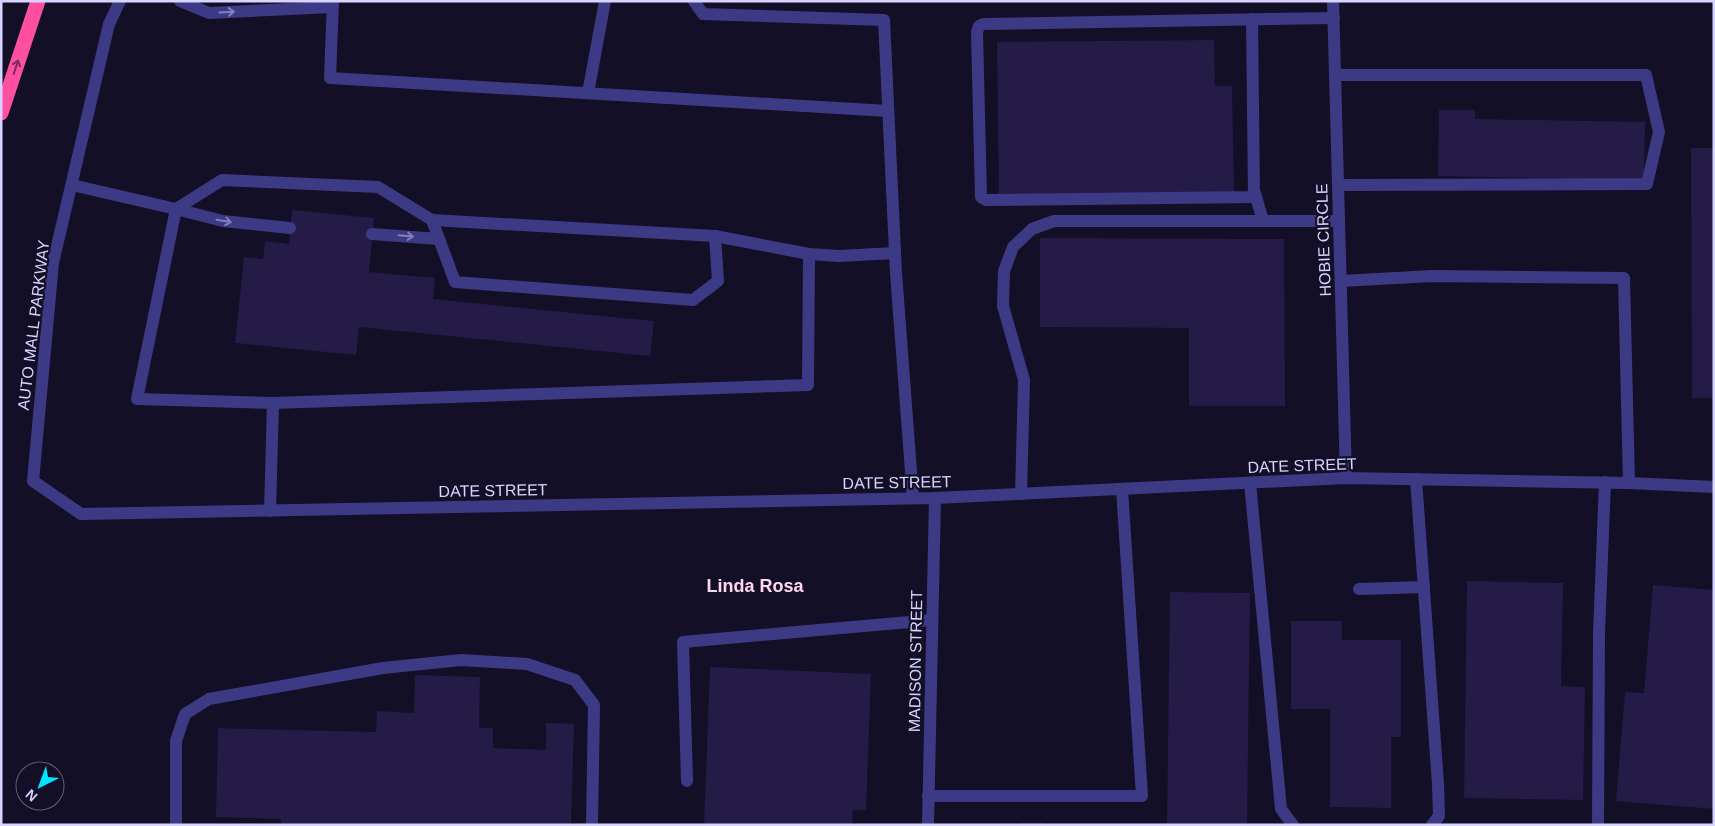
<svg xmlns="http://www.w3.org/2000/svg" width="1715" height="826" font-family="Helvetica,sans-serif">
	<rect width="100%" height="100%" fill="#130f26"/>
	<g fill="#241b47">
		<path d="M1214,40L1215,86H1232L1234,195L999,197L997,42Z"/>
		<path d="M1439,110H1475V119L1645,122L1644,180L1438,176Z"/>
		<path d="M1691,148H1714V398H1692Z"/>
		<path d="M292,210L374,218L369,272L435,278L433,299L654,321L650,356L359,327L356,355L235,343L244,257L263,259L265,241L289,244Z"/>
		<path d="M1040,238L1284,239L1285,406H1189V328L1040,327Z"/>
		<path d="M1467,581L1563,583L1561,686L1585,687L1583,800L1464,798Z"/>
		<path d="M1653,585L1714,590V809L1616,801L1625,692L1644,693Z"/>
		<path d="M1170,592L1250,593L1247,825H1167Z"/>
		<path d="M1291,621H1342V640H1401V737H1391V808L1330,807V709H1291Z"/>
		<path d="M710,667L871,674L866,810H853L852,825H704Z"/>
		<path d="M415,675L480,677L479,728H493V748L546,750V723L574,724L571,825H281V819L216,817L218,728L376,732L377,711L414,713Z"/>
		<rect x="1020" y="823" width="24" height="2"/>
	</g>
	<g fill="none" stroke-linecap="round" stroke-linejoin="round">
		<g stroke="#3d3a85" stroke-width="12">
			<path d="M180,1L209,13L332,7"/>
			<path d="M333,1L330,78L888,111"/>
			<path d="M694,1L703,14L884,20L896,273L913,498"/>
			<path d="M1252,19L1254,197L986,200L981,197L977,32L979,26L983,24L1334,18"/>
			<path d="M1335,75H1646L1659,132L1647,184L1338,185"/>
			<path d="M588,93L605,1"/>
			<path d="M72,185L176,209L137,399L273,403L270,511"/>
			<path d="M1255,193L1263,221"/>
			<path d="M176,209L222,180L378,187L432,220L715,236L809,254L839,256L895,253"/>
			<path d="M176,209L223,221L290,228"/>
			<path d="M432,220L455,282L693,300L718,281L715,236"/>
			<path d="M372,234L439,239"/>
			<path d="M1341,281L1432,276L1624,278L1629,483"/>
			<path d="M273,403L808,385L809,254"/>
			<path d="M1416,479L1438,784L1439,816L1432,825"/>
			<path d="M1250,483L1281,809L1293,825"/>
			<path d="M1021,494L1024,380L1003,306L1004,271L1013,247L1032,229L1054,221H1339"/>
			<path d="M1359,589L1424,587"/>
			<path d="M687,781L683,642L932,620"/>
			<path d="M928,796H1142L1122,489"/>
			<path d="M176,825V741L185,714L209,699L383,668L461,660L527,664L575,680L594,705L592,825"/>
			<path d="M1598,825L1599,633L1605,482"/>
		</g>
		<g stroke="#3d3a85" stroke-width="12">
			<path d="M120,1L109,24L53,263L33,481L81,514L935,498L1346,478L1629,483L1714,487"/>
			<path d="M1333,1L1346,478"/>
			<path d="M928,825L935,498"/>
		</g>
		<path stroke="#ff4fa3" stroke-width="15" d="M1,113L38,1"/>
	</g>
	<defs><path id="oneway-shaft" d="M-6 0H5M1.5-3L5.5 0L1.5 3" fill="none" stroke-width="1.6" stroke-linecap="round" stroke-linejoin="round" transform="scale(1.25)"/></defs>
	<g stroke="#837fbc">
		<use href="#oneway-shaft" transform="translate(227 12) rotate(-3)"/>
		<use href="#oneway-shaft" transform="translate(224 221) rotate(10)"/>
		<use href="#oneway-shaft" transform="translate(406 236) rotate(5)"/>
	</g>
	<use stroke="#7d2c5e" href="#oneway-shaft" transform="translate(16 67) rotate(-72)"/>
	<g text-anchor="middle" stroke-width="4.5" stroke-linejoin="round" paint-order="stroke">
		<g font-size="16" fill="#d9d4ff" stroke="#130f26">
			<text transform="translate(1323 240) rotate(-92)" y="6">HOBIE CIRCLE</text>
			<text transform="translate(33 325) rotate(-83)" y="6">AUTO MALL PARKWAY</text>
			<text transform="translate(1302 465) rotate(-2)" y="6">DATE STREET</text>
			<text transform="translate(897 482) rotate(-1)" y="6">DATE STREET</text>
			<text transform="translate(493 490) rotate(-1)" y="6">DATE STREET</text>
			<text transform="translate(915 661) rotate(-89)" y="6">MADISON STREET</text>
		</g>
		<g font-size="18" font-weight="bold" fill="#ffd6f0" stroke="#130f26">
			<text x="755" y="592">Linda Rosa</text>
		</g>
	</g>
	<rect width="1715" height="826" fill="none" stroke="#d9d4ff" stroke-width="5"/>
	<g transform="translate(40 786) rotate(222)"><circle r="24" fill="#130f26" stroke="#625e7d"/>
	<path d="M0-4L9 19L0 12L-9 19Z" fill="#00e5ff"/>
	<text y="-8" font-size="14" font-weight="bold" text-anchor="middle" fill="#d9d4ff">N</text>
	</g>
</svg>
